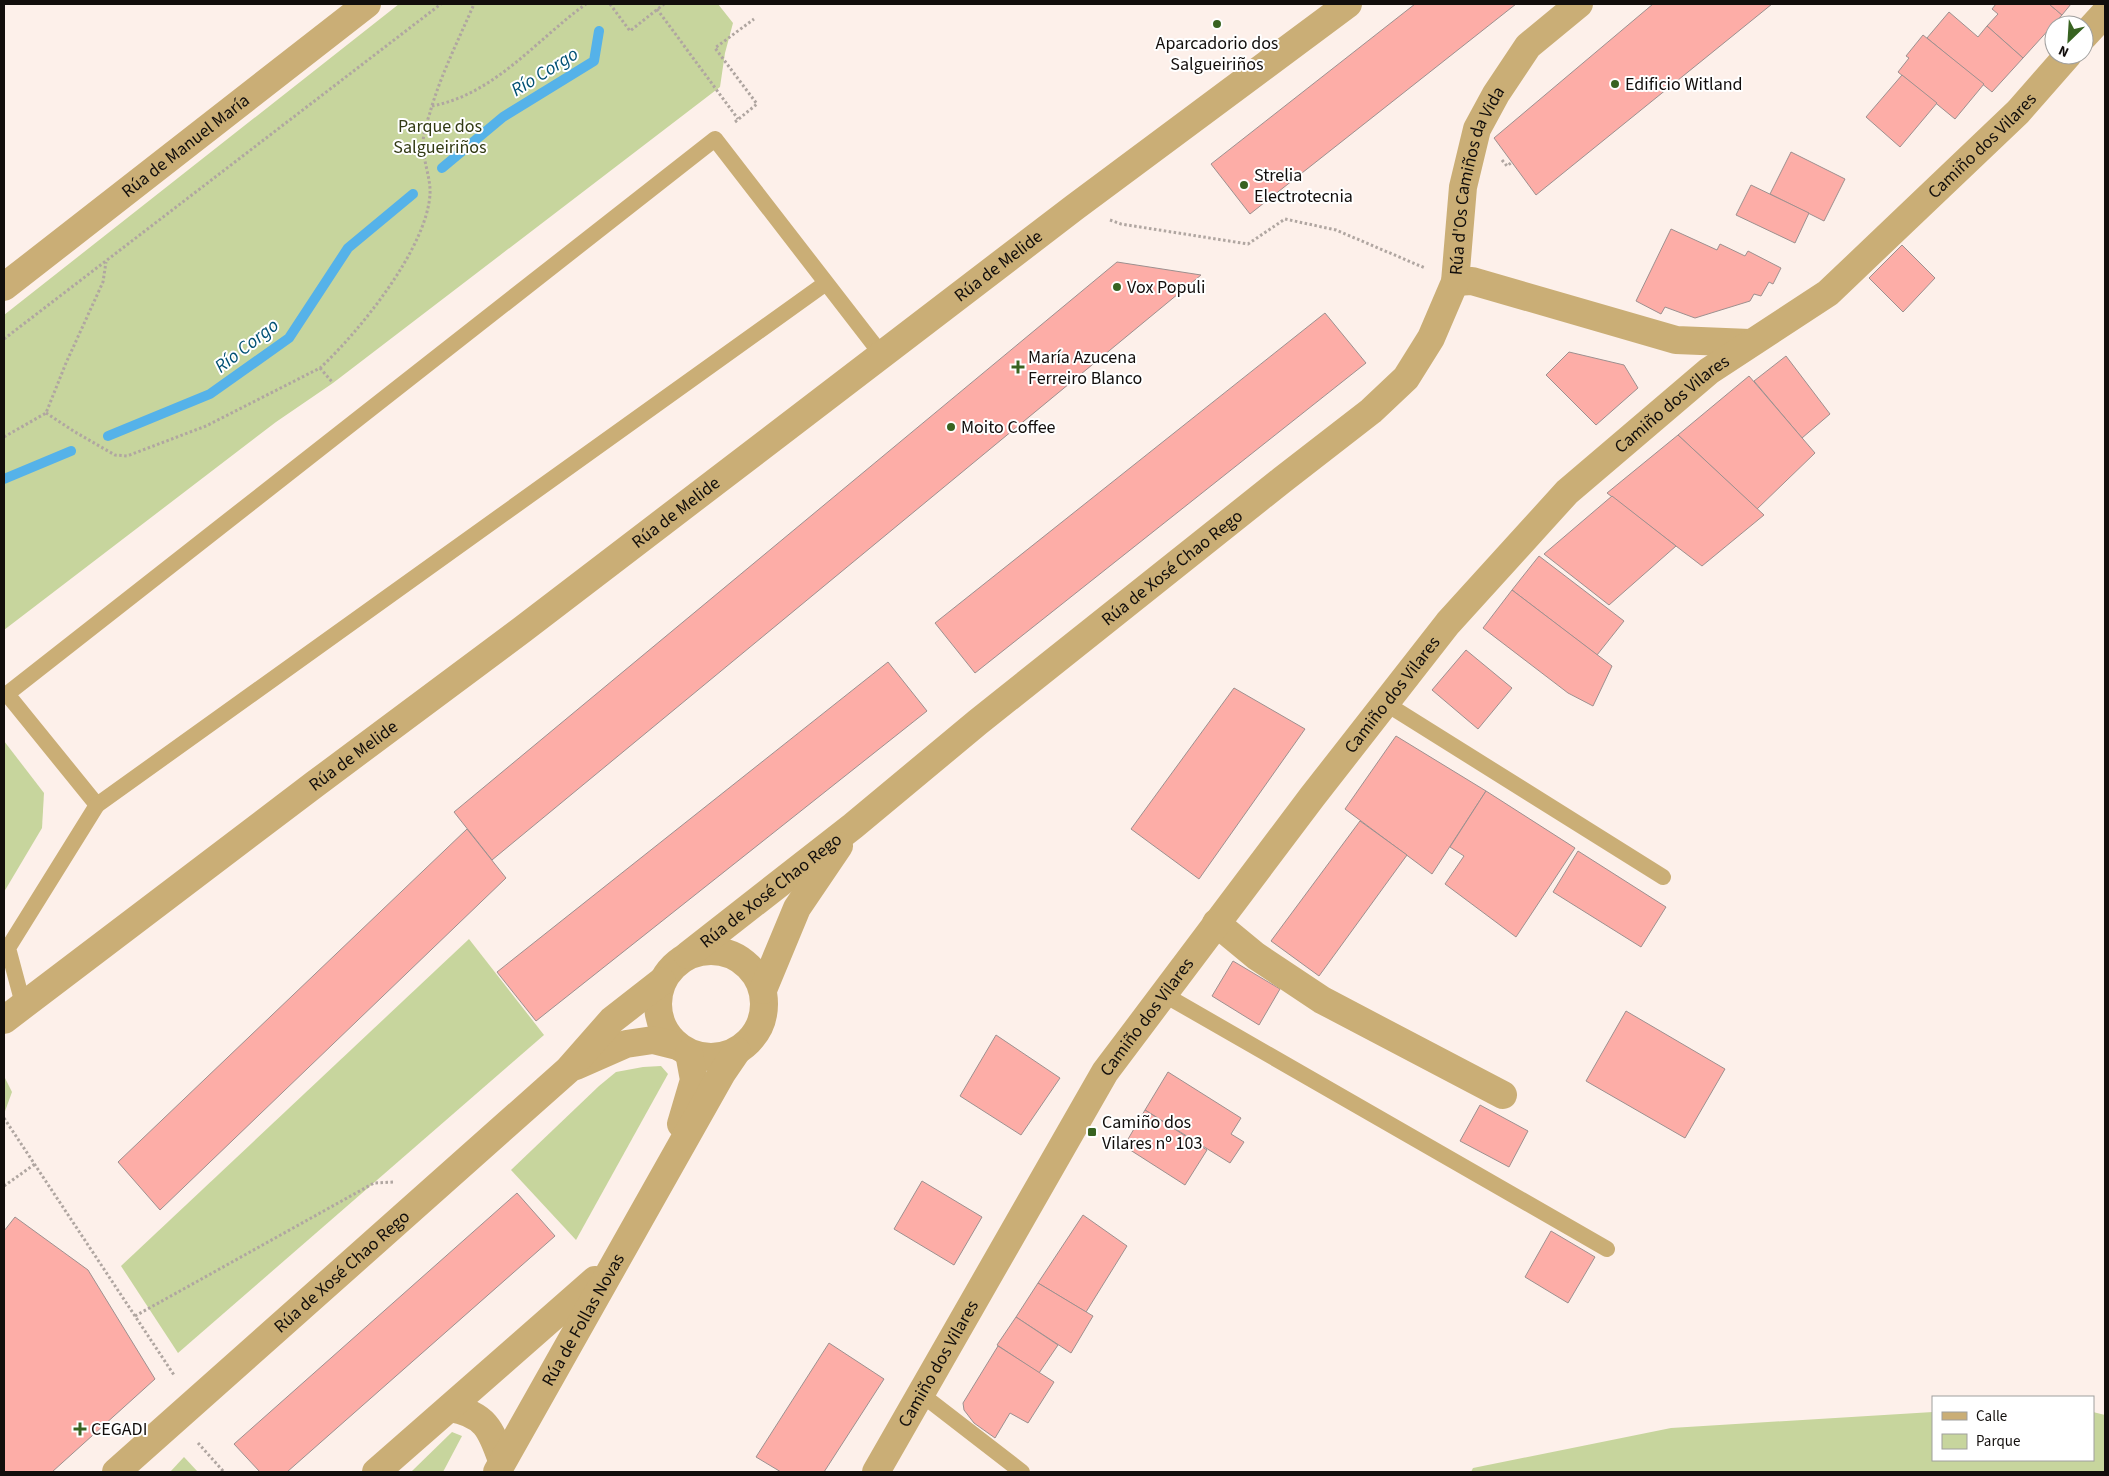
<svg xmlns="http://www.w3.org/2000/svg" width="2109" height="1476" font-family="'Source Sans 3',sans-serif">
	<rect width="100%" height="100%" fill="#fdf0ea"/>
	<g fill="#c7d59d">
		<path d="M399,4H718L733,23L725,53L720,87L333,383L276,422L4,630V315Z"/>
		<path d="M4,741L44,793L42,828L4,892Z"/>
		<path d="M469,939L544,1035L178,1353L121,1266Z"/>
		<path d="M661,1066L668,1074L576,1240L511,1170L599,1086L616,1072L643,1067Z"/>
		<path d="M4,1076L12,1092L4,1114Z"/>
		<path d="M1933,1412V1460H2093V1412L2105,1415V1472H1471L1473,1468L1671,1428Z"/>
		<path d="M452,1432L462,1436L443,1472H411Z"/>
		<path d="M184,1457L198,1472H170Z"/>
	</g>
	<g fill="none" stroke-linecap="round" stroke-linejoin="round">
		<g stroke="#55b2e9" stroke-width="10">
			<path d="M442,168L503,117L594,61L599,31"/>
			<path d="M108,436L210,394L289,338L348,248L413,194"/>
			<path d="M4,479L71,451"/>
		</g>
	</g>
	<g fill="#fdada7" stroke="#9d908f">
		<path d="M1415,4H1516L1250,214L1211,164Z"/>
		<path d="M1653,4H1772L1536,195L1494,138Z"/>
		<path d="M1996,4H2049L2062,15L2023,58L1987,26L1998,14L1992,9Z"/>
		<path d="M2049,4H2071L2062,15Z"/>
		<path d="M1949,12L1978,37L1987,26L2023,58L1992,92L1927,38Z"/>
		<path d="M1923,35L1984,84L1955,119L1898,72L1909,58L1906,56Z"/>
		<path d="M1902,75L1937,103L1900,147L1866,117Z"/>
		<path d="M1791,152L1845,179L1824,221L1770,194Z"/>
		<path d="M1751,185L1809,213L1795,243L1736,215Z"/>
		<path d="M1671,229L1717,250L1720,244L1745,256L1748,251L1781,268L1773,284L1769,282L1761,296L1754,294L1750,301L1695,318L1665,307L1661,314L1636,301Z"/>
		<path d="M1902,245L1935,278L1903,312L1869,278Z"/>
		<path d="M1117,262L1201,275L492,860L454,812Z"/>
		<path d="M1325,313L1366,363L975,673L935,623Z"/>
		<path d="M1569,352L1624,365L1638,388L1596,425L1546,375Z"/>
		<path d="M1786,356L1830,414L1802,438L1754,381Z"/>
		<path d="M1749,376L1815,453L1757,509L1678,435Z"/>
		<path d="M1678,435L1764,515L1702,566L1607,493Z"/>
		<path d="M1612,496L1676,546L1609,605L1544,554Z"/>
		<path d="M1539,556L1624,621L1597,655L1512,590Z"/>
		<path d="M1512,590L1612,666L1593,706L1568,693L1483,628Z"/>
		<path d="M1466,650L1512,688L1478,729L1432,690Z"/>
		<path d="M888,662L927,711L536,1021L497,972Z"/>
		<path d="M1234,688L1305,729L1199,879L1131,829Z"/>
		<path d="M1396,736L1486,791L1432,874L1345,809Z"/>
		<path d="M1486,791L1575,848L1516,937L1445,884L1464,856L1450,847Z"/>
		<path d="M1360,821L1407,855L1319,976L1271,941Z"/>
		<path d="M467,829L506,878L160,1210L118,1162Z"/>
		<path d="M1578,851L1666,907L1641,947L1553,892Z"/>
		<path d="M1233,961L1280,989L1259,1025L1212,996Z"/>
		<path d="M1626,1011L1725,1069L1685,1138L1586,1081Z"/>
		<path d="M996,1035L1060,1078L1021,1135L960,1096Z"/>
		<path d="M1168,1072L1241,1118L1231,1134L1244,1142L1230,1163L1145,1110Z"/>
		<path d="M1480,1105L1528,1131L1509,1167L1460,1141Z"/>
		<path d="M1145,1110L1207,1150L1185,1185L1124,1146Z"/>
		<path d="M922,1181L982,1217L954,1265L894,1229Z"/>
		<path d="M517,1193L555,1236L287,1472H260L234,1444Z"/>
		<path d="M1083,1215L1127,1246L1086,1312L1038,1283Z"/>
		<path d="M15,1217L88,1270L155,1379L52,1472H4V1231Z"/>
		<path d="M1551,1231L1595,1257L1568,1303L1525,1277Z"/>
		<path d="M1038,1283L1093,1316L1071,1353L1016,1317Z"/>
		<path d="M1016,1317L1058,1345L1039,1373L997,1345Z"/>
		<path d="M829,1343L884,1379L824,1472H781L756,1457Z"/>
		<path d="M998,1346L1054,1382L1028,1423L1010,1413L995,1438L974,1423L964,1410L963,1403Z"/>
	</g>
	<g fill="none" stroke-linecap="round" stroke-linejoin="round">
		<g stroke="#b0a6a1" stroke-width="3" stroke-dasharray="2.5 2.5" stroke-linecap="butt">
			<path d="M610,4L630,31L664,4"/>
			<path d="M657,9L738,119"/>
			<path d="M432,106C495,94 536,40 586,4"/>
			<path d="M735,122L757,104L715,48L754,19"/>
			<path d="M1502,160L1507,166L1512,162"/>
			<path d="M1110,220L1121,224L1248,244L1285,219L1336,230L1425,268"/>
			<path d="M4,339L441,4"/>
			<path d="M320,368L333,383"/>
			<path d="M46,413L75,432L115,455L127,456L206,426L320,368C359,332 427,248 430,194C431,175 420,156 424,134C425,126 429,117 431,109C442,72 459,39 474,4"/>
			<path d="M4,437L46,413L66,363L103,282L106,262"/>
			<path d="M4,1118L174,1375"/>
			<path d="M4,1186L35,1164"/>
			<path d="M135,1316L374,1183L393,1182"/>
			<path d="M198,1443L224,1472"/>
		</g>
		<g stroke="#caae76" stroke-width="16">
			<path d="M826,283L97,805L7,694L715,139L882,355"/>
			<path d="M1385,703L1663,877"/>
			<path d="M1163,994L1607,1249"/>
			<path d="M23,1004L8,948L97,805"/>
			<path d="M921,1394L1022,1472"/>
		</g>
		<g stroke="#caae76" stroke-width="28">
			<path d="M2084,36L2105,13"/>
			<path d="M1455,282L1472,281L1676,340L1750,343"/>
			<path id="s1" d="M4,287L367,4"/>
			<path d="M1216,923L1256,956L1322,1000L1503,1095"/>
			<circle cx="711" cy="1004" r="53"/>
			<path id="s2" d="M688,955L853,826L978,722L1282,480L1371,411L1406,378L1431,338L1455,282L1463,187L1477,129L1496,94L1528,46L1579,4"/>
			<path d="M763,990L797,908L839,846"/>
			<path id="s3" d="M4,1020L315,784L523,629L1075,207L1348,4"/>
			<path d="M576,1066L626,1044L653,1040L677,1046"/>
			<path d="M681,1124L694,1080L689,1053"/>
			<path d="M450,1408C485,1414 491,1429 502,1461"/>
			<path id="s4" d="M116,1472L568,1070L612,1020L662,981"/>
			<path d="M376,1472L595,1280"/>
			<path id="s5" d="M497,1472L722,1073L737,1051"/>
			<path id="s6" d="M876,1472L1105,1072L1312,797L1448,623L1567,492L1709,371L1828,293L2018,112L2068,55"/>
		</g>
	</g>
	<g fill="#386321" stroke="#fff" stroke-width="2">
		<circle cx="1217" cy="24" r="5"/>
		<circle cx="1615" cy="84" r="5"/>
		<circle cx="1244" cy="185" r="5"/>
		<circle cx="1117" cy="287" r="5"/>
		<path d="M1015.5 359.5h5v5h5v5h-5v5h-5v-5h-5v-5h5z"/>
		<circle cx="951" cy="427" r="5"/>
		<rect x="1087" y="1127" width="10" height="10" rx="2.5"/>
		<path d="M77.5 1421.5h5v5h5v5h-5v5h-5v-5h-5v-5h5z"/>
	</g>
	<g text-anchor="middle" stroke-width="4" stroke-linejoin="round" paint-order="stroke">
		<g font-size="18" fill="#120e0c" stroke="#fff" text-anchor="start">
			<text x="1217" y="49" text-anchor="middle">Aparcadorio dos<tspan x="1217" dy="21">Salgueiriños</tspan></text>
			<text x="1625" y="90">Edificio Witland</text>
			<text x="1254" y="181">Strelia<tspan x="1254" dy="21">Electrotecnia</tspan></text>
			<text x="1127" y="293">Vox Populi</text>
			<text x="1028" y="363">María Azucena<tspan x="1028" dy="21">Ferreiro Blanco</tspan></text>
			<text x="961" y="433">Moito Coffee</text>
			<text x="1102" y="1128">Camiño dos<tspan x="1102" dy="21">Vilares nº 103</tspan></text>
			<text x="91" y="1435">CEGADI</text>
		</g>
		<g font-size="18" fill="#323a13" stroke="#fff">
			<text x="440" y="132">Parque dos<tspan x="440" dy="21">Salgueiriños</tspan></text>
		</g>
		<g font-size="18" fill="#120e0c" stroke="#fff">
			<text dy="6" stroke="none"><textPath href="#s1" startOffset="230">Rúa de Manuel María</textPath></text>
			<text dy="6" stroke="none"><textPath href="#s6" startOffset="1745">Camiño dos Vilares</textPath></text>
			<text dy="6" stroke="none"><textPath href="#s2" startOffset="1134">Rúa d'Os Camiños da Vida</textPath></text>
			<text dy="6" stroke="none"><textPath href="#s3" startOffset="1248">Rúa de Melide</textPath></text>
			<text dy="6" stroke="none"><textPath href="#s6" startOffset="1340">Camiño dos Vilares</textPath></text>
			<text dy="6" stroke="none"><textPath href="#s3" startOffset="842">Rúa de Melide</textPath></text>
			<text dy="6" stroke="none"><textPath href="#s2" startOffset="620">Rúa de Xosé Chao Rego</textPath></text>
			<text dy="6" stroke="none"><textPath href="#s6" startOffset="935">Camiño dos Vilares</textPath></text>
			<text dy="6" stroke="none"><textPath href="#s3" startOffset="438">Rúa de Melide</textPath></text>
			<text dy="6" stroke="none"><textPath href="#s2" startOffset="105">Rúa de Xosé Chao Rego</textPath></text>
			<text dy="6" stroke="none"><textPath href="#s6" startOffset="530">Camiño dos Vilares</textPath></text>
			<text dy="6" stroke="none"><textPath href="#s4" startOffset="302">Rúa de Xosé Chao Rego</textPath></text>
			<text dy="6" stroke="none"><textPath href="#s5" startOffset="175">Rúa de Follas Novas</textPath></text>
			<text dy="6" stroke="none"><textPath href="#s6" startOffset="125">Camiño dos Vilares</textPath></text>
		</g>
		<g font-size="19" font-style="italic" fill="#015074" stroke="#fff">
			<text transform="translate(544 71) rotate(-32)" y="7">Río Corgo</text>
			<text transform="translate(246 345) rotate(-38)" y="7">Río Corgo</text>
		</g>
	</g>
	<rect width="2109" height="1476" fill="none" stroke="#120e0c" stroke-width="10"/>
	<rect x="1932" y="1396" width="162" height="65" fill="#ffffff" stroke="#a09f9e"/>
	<rect x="1942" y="1412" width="25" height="8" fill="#caae76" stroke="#a09f9e"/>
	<text x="1976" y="1421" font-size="15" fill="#120e0c">Calle</text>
	<rect x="1942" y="1434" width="25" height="15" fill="#c7d59d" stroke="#a09f9e"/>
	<text x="1976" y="1446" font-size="15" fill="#120e0c">Parque</text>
	<g transform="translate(2069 40) rotate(205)"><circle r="24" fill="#ffffff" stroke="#a09f9e"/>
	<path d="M0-4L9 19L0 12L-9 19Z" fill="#386321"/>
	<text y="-8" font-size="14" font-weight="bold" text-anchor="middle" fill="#120e0c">N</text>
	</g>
</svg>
